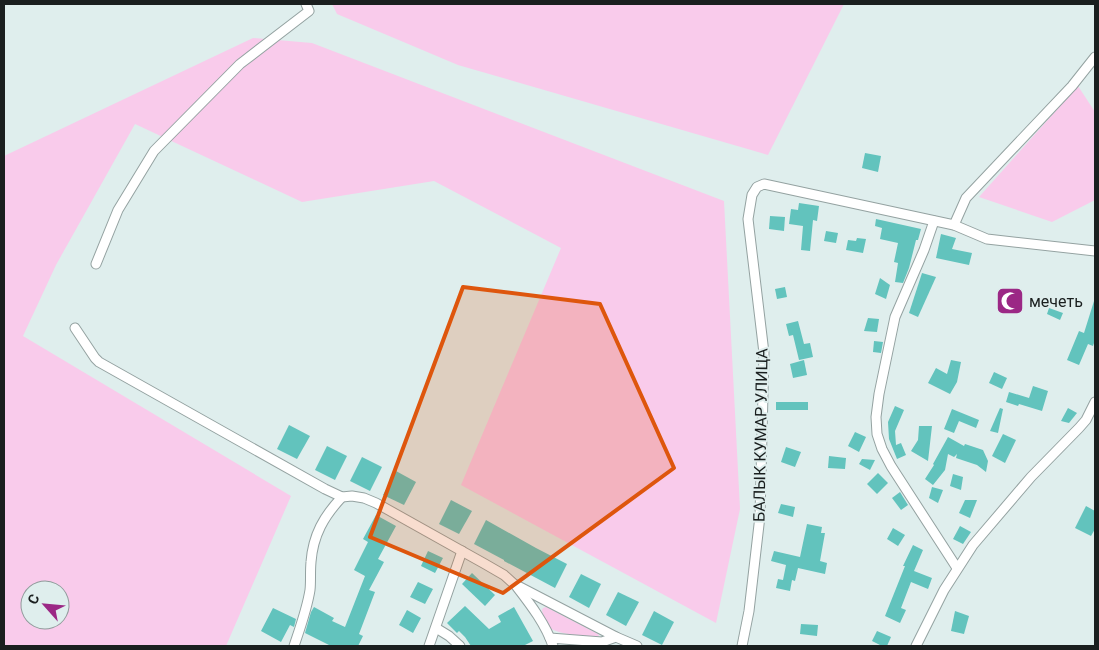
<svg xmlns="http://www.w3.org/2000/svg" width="1099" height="650" font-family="Roboto,sans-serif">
	<rect width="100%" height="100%" fill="#dfeeed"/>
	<g fill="#f9cbeb" fill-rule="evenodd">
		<path d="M332,4H844L768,155L458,65L337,14Z"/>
		<path d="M253,38L312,43L724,201L740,509L716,623L461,485L561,248L434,181L302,202L135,124L56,265L23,336L291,496L226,646H4V156ZM30,590H60V620H30Z"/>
		<path d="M1078,86L1095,112V200L1052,222L979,197Z"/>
		<path d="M546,607L598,634L599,636L598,637C588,637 557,634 550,628C545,624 543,617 542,610L543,608Z"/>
	</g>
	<g fill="#62c3bd">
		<path d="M865,153L881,156L878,172L862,168Z"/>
		<path d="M799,203L819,206L817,221L813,220L810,251L801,250L803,226L789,224L791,209L798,210Z"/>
		<path d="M770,216L785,217L784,231L769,229Z"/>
		<path d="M876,219L921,229L918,240H916L909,268L903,283L895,282L898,263L894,262L898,243L880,239L882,228L875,226Z"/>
		<path d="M826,231L838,233L836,243L824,241Z"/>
		<path d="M941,234L956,238L952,249L972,253L969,265L936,258Z"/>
		<path d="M857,238L866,239L863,253L846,250L848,240L856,241Z"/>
		<path d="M922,273L936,277L918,317L909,313Z"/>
		<path d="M880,278L890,285L886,299L875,294Z"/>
		<path d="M785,287L787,297L777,299L775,289Z"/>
		<path d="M1014,289L1022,292L1017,303L1010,301Z"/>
		<path d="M1094,301H1095V340L1093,346L1088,344L1079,365L1067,360L1079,331L1084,333Z"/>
		<path d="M1049,308L1063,313L1060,320L1047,314Z"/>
		<path d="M868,318L879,319L877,332L864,331Z"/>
		<path d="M798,321L804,344L810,343L813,357L799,360L793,335L789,336L786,324Z"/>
		<path d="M874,341L883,342L881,353L873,352Z"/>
		<path d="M804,360L807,375L793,378L790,364Z"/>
		<path d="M951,360L961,362L957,382L950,394L928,383L936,368L947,374Z"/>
		<path d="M994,372L1007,378L1002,389L989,383Z"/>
		<path d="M1033,386L1048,391L1042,411L1019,404L1018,406L1006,402L1009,392L1029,398Z"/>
		<rect x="776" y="402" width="32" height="8"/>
		<path d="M895,406L904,410L895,431L896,445L901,443L906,455L897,459L889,439L888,422Z"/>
		<path d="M1000,408L1003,409L998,433L990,431Z"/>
		<path d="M1068,408L1077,413L1069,423L1061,421Z"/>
		<path d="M952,409L979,420L976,428L959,421L954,433L944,429Z"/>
		<path d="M289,425L310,436L297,459L277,449Z"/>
		<path d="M919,426H932L928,461L911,451L918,440Z"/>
		<path d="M855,432L866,437L859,452L848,446Z"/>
		<path d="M1003,434L1016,440L1005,463L992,456Z"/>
		<path d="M948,437L964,446L965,444L983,450L988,461L986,472L977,465L956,458L957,454L954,457L948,454L945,470L933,485L925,479L934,465L933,464Z"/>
		<path d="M327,446L347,456L335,480L315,470Z"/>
		<path d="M786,447L801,452L795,467L781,462Z"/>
		<path d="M829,456L846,458L845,469L828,468Z"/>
		<path d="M362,457L382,467L370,491L350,481Z"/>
		<path d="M862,459L875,460L870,470L859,464Z"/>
		<path d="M396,471L416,482L404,505L383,495Z"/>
		<path d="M878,473L888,483L877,494L867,484Z"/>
		<path d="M953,474L963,477L961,490L950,486Z"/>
		<path d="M932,487L943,490L938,503L929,498Z"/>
		<path d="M900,492L908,505L901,510L892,498Z"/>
		<path d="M451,500L472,511L459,534L439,524Z"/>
		<path d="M965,500H977L970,518L959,513Z"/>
		<path d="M781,504L795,507L793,517L778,513Z"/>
		<path d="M1086,506L1095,511V529L1091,536L1075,528Z"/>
		<path d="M376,515L396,526L378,559L384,562L369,590L375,592L359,634L363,636L358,646H331L305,633L311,612L314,607L334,618L332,621L345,627L365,576L354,570L368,542L363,539Z"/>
		<path d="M486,520L536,548L567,564L555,588L504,561V560L474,544Z"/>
		<path d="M807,524L822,527L821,533H825L820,561L827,563L825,574L798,568L795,581L792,580L790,591L776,588L778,579L783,580L786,565L771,561L774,551L800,557Z"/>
		<path d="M960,526L971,532L963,544L953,539Z"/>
		<path d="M893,528L905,535L898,546L887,539Z"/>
		<path d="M913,545L923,550L914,571L932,578L928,589L911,582L901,608L906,610L900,623L885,616L905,566H903Z"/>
		<path d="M428,551L443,558L435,573L421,566Z"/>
		<path d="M472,573L495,595L485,606L462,584Z"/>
		<path d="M581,574L601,584L589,608L569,597Z"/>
		<path d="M418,582L433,589L425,604L410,597Z"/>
		<path d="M618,592L639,602L626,626L606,615Z"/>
		<path d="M465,606L489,629L501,622L498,616L514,607L533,641L523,646H471L465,637L459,631L457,633L447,623Z"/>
		<path d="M273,608L296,619L294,627L290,625L281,642L261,631Z"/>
		<path d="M407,610L421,618L413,633L399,625Z"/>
		<path d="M654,611L674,622L662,645L642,635Z"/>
		<path d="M955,611L969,616L964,634L951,631Z"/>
		<path d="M801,624L818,625L817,636L800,634Z"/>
		<path d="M877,631L891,637L887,646H882L872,641Z"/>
	</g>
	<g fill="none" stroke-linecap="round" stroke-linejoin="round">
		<g stroke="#94a2a1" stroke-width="11">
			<g id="minor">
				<path d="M934,221L924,250L895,317L879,394L876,417L877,434L882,449L891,466L957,568"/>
				<path d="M954,225L966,198L1072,86L1095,57"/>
				<path d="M96,264L118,210L154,151L240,64L309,11L306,4"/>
				<path d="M75,328L95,358L99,362L325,489L342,497L352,496L364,498L376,503L485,564L504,575L514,584L616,637L637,646"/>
				<path d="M517,587C531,605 546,625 553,646"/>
				<path d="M436,628L449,636L460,646"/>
				<path d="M550,638L602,642L616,637"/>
				<path d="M294,646C300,628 307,609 310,590C311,581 310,572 311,562C313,535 324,516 342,497"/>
				<path d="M429,646L462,551"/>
				<path d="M742,646L749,611L760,516L764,353L748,219L752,195L757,187L764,184L954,225L987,239L1095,251"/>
				<path d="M916,646L944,590L973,545L1031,477L1079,428L1086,420L1095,402"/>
			</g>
		</g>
		<use href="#minor" stroke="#fff" stroke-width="9"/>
	</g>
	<path fill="#de560d" fill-opacity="0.2" stroke="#de560d" stroke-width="4" stroke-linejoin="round" d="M463,287L600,304L674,468L503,593L370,537Z"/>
	<defs>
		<g id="mosque-square" transform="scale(1.4375)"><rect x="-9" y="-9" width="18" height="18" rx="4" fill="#9b2885" stroke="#dfeeed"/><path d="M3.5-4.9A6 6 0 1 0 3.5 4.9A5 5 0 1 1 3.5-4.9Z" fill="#fff"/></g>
	</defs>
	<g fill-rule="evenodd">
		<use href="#mosque-square" x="1010" y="301"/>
	</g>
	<g text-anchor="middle" stroke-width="4" stroke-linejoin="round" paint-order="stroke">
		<g font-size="16" fill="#1a1f1f" stroke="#dfeeed" text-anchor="start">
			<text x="1029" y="307">мечеть</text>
		</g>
		<g font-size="16" fill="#1a1f1f" stroke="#dfeeed">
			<text transform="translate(760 435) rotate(-89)" y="6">БАЛЫК КУМАР УЛИЦА</text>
		</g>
	</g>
	<rect width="1099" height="650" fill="none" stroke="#1a1f1f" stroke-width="10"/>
	<g transform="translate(45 605) rotate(297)"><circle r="24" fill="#dfeeed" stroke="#909b9b"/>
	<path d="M0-4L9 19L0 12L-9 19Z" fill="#9b2885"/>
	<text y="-8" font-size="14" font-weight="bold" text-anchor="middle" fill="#1a1f1f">С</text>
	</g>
</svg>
